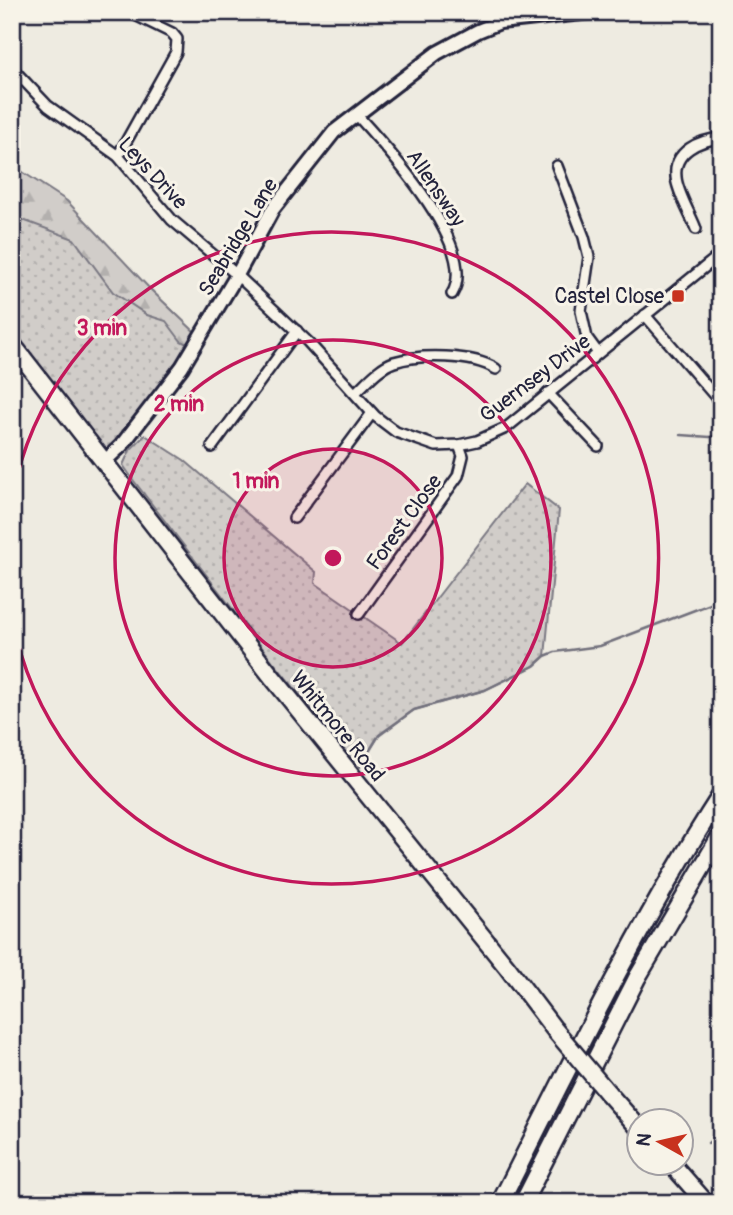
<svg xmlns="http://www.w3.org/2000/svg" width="733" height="1215" font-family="Pangolin,sans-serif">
	<defs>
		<pattern id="grass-dots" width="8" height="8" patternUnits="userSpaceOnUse" patternTransform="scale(1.75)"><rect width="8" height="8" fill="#d1cdc9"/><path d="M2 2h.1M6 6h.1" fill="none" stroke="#b3b0ae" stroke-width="1.8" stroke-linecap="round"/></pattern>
		<pattern id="forest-firs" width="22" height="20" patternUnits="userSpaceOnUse" patternTransform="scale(1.75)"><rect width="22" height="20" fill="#d1cdc9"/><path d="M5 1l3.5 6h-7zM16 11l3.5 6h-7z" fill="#b3b0ae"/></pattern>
	</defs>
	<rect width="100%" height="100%" fill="#eeebe1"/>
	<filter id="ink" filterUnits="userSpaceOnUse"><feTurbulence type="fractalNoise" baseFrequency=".0143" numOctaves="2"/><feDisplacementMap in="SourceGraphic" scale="14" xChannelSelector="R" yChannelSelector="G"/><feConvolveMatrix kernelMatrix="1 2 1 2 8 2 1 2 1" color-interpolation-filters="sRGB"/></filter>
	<g filter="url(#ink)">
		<g fill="url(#grass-dots)" stroke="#7a7882" stroke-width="2">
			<path d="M12,165L150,289L200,337L104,462L12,344Z"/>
			<path d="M145,435L184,460L316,572L315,583L402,643L525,484L559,510L545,656L534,666L485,690L414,710L379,736L359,768L274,663L134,481L123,465L130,450Z"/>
		</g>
		<path fill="url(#forest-firs)" stroke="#7a7882" stroke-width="2" d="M12,165L67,201L150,289L200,337L194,348L181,341L166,321L147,315L113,292L74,239L12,216Z"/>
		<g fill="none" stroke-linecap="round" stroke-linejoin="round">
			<g stroke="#716f7b" stroke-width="2.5">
				<path d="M681,435L710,437L721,434"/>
				<path d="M359,768L379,735L414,710L485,690L534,666L545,656L555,652L600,646L721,600"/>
				<path d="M708,1143L721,1133"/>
				<path d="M639,1203L647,1195"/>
			</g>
			<g stroke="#22223b" stroke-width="14">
				<g id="street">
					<path d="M12,68L48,106L118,156L172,220L237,275L308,342L375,416L396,432L436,446L459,445L477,441L506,428L721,254"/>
					<path d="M356,114C386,147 480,248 452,294"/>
					<path d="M118,156L176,52L177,39L172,33L129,12"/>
					<path d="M557,166L584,237L589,257L581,311L587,338L598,353"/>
					<path d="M696,229C691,215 677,192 676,177C673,151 700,140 721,138"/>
					<path d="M645,315L721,403"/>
					<path d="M355,393C366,383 379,367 394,362C419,354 473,354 496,369"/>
					<path d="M548,393L598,446"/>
					<path d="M212,447L297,331"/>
					<path d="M294,518L372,413"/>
					<path d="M359,614L458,476L463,456L459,445"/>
				</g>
			</g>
			<g stroke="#22223b" stroke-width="18">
				<path id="secondary" d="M104,462L121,446L182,367L237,275L273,209L334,132L437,53L478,31L500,22L591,12"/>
			</g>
			<g stroke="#22223b" stroke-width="21">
				<g id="highway">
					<path d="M12,344L273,678L507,967L554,1029"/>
					<path d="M607,1092L638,1127"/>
					<path d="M670,1162L706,1203"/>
					<path d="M500,1203C570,1065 637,925 721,795"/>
					<path d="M523,1203L637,978L721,835"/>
				</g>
			</g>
			<use href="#street" stroke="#f7f3e8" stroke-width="9"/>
			<use href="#secondary" stroke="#f7f3e8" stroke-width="12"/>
			<use href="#highway" stroke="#f7f3e8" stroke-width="16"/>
			<g stroke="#22223b" stroke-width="21" stroke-linecap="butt">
				<path id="highway-bridge" d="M554,1029L607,1092"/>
			</g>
			<use href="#highway-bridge" stroke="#f7f3e8" stroke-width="16"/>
		</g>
	</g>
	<circle cx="333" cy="558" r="109" fill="#c2185b" fill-opacity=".12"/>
	<g fill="none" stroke="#c2185b" stroke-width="3.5">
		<circle cx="333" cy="558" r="109"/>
		<circle cx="333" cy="558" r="218"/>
		<path d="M12 499A326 326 0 1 1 12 617"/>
	</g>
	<rect fill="#c8321e" stroke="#f7f3e8" stroke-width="2.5" x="671" y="289" width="14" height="14" rx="3.5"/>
	<g text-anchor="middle" stroke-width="6" stroke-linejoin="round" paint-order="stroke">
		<g font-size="21" fill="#22223b" stroke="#f7f3e8">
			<text transform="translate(153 173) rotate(47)" y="7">Leys Drive</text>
			<text transform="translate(436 188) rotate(56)" y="7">Allensway</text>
			<text transform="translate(238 237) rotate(-59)" y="7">Seabridge Lane</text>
			<text transform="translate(535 378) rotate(-37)" y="7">Guernsey Drive</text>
			<text transform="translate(404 522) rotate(-54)" y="7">Forest Close</text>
			<text transform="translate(338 726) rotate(51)" y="7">Whitmore Road</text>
		</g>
		<g font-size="21" fill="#22223b" stroke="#f7f3e8" text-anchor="end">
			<text x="664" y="303">Castel Close</text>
		</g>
	</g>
	<circle cx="333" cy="558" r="10" fill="#c2185b" stroke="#f7f3e8" stroke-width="3.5"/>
	<g font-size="21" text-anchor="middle" font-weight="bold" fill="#c2185b" stroke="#f7f3e8" stroke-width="6" stroke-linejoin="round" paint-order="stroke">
		<text x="102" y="335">3 min</text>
		<text x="179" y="411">2 min</text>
		<text x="256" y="488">1 min</text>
	</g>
	<rect width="733" height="1215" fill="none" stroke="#f7f3e8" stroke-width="42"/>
	<rect x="21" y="21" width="691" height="1173" fill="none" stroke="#22223b" stroke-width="2.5" filter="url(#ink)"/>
	<g transform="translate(660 1142) rotate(278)"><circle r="33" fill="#f7f3e8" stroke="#a29fa3" stroke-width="2"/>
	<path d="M0-5L12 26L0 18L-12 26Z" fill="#c8321e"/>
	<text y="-10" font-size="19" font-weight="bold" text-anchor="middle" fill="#22223b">N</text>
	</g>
</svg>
